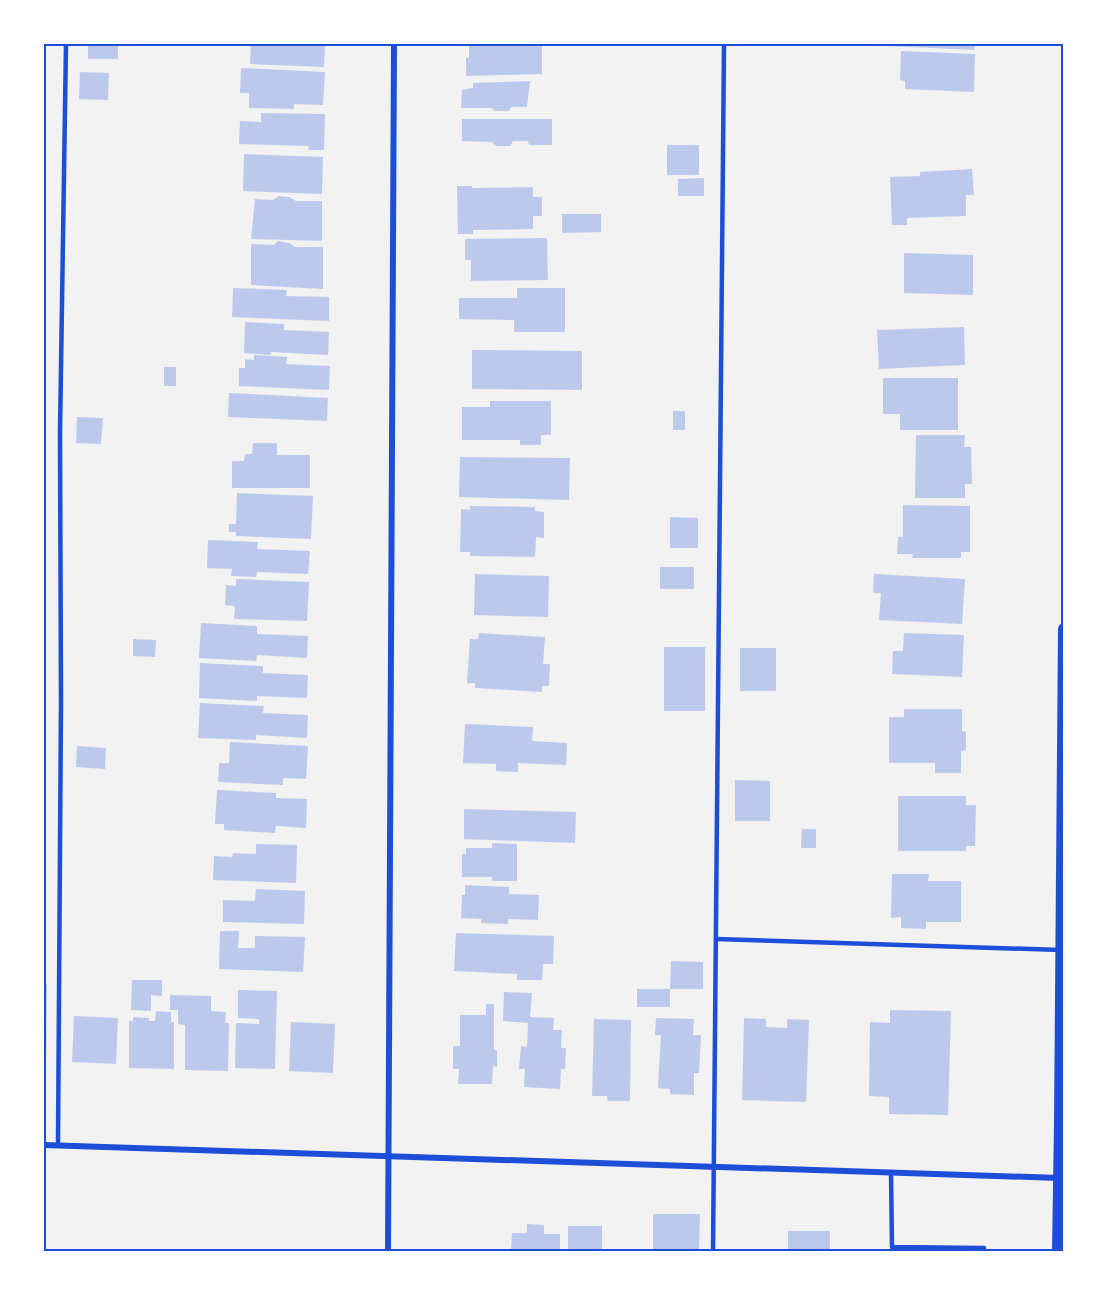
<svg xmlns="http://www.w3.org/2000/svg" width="1107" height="1295" font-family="'Open Sans',sans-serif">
	<rect width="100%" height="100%" fill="#f2f2f2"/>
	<g fill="#bdc9ec">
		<rect x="88" y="44" width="30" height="15"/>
		<path d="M251,44H325L324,67L250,64Z"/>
		<path d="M469,44H542V74L466,76V58H469Z"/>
		<path d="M889,44H975L974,50L889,46Z"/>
		<path d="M901,51L975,54L974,92L905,89V81L900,80Z"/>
		<path d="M241,68L325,72L323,105L294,104V109L249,108V93H240Z"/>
		<path d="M80,72L109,73L108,100L79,99Z"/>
		<path d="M530,81L527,107H511L509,111H495L491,108H461L462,90L473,88V83Z"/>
		<path d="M261,113L325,114L324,150H308L309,146L239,144L240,121L261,122Z"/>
		<path d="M462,119H552V145H529L528,141H513L510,146H497L491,142L462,141Z"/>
		<rect x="667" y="145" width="32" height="30"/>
		<path d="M244,154L323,157L322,194L243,191Z"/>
		<path d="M972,169L974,195H966V216L907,218V225H892L890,177L920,176V172Z"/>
		<path d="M704,178V196H678V179Z"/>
		<path d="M457,186H472V188L533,187V197H542V216H533V229L473,230V234H458Z"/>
		<path d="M279,196L289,197L296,201H322V241L251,239L255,199L273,200Z"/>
		<path d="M562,214H601V232L562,233Z"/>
		<path d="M547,238L548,280L471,281V260H465V239Z"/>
		<path d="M278,241L289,243L295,247H323V289L251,285V244L274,245Z"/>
		<path d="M904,253L973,255V295L904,293Z"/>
		<path d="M233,288L287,290L286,296L329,297V321L232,317Z"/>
		<path d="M517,288H565V332H514V320L459,319V298H517Z"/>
		<path d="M245,322L284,324V330L329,332L328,355L271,352L270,355L244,353Z"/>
		<path d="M964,327L965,365L879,369L877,330Z"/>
		<path d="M472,350L582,351V390L472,389Z"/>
		<path d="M254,355L287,357L286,364L330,366L329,390L239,386V368H245V359L254,360Z"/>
		<rect x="164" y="367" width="12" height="19"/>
		<path d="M883,378H958V430H900V414H883Z"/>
		<path d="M229,393L328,398L327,421L228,417Z"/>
		<path d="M490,401H551V435H541V445H520V440H462V407H490Z"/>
		<rect x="673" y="411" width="12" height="19"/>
		<path d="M77,417L103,418L101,444L76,443Z"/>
		<path d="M916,435H965L964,447H971L972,484H965V498H915Z"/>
		<path d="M253,443H277V455H310V488H232V461H244L245,454H252Z"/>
		<path d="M460,457L570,458L569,500L459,497Z"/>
		<path d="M237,493L313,496L311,539L236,536V532H229V524H236Z"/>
		<path d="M903,505L970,506V552H961V558H912L913,554H897L898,537H903Z"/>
		<path d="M470,506L535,507V511L544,512V538L536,537L535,557L470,556V552H460L461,509L470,510Z"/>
		<path d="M670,517L698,518V548H670Z"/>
		<path d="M208,540L258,542L257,549L310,551L308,574L257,572L256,577L231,576L232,569L207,568Z"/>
		<rect x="660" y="567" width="34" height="22"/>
		<path d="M475,574L549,576L548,617L474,615Z"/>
		<path d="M874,574L965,579L962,624L879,620L881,593H873Z"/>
		<path d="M236,579L309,582L307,621L234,619L235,606L225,605L226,585L236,586Z"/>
		<path d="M201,623L257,626V634L308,636L307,658L257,655L256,661L199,658Z"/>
		<path d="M479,633L545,637L543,664H550L549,686H542V692L475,688V683H467L470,639H478Z"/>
		<path d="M904,633L964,635L962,677L892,674L893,651H903Z"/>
		<path d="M133,639L156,640L155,657L133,656Z"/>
		<rect x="664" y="647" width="41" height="64"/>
		<rect x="740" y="648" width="36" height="43"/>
		<path d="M200,663L263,666V673L308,675L307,698L257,696V701L199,698Z"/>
		<path d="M200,703L264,706L263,713L308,715L307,738L256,735V740L198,738Z"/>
		<path d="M904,709H962V731L966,732V750L961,751V773H935V763H889V717H904Z"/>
		<path d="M465,724L533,727L532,741L567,743L566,765L518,763V772L496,771V764L463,763Z"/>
		<path d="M230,742L308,746L306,779L283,778V785L218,782L219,763H229Z"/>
		<path d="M77,746L106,748L105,769L76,767Z"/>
		<path d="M735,780L770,781V821H735Z"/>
		<path d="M217,790L276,793V798L307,799L306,828L276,826L275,833L224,830V824H215Z"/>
		<path d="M898,796H966V805H976L975,846H966V851H898Z"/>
		<path d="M464,809L576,812L575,843L464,839Z"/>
		<path d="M802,829H816V848H801Z"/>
		<path d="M492,843L517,844V881H492V877H462V854H466V848H492Z"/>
		<path d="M256,844L297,845L296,883L213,880L214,856L232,857L233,853L256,854Z"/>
		<path d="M892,874H929L928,881H961V922H926V929L901,928V917L891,918Z"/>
		<path d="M465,885L509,887V894L539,895L538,920L508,919V924L481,923V919L461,918L462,895H465Z"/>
		<path d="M256,889L305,891L304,924L223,922V900L255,901Z"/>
		<path d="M220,931H239L238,948H255V936L305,937L303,972L219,969Z"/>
		<path d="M456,933L554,936L553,964H543L542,980H517V974L454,971Z"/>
		<path d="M671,961L703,962V989H670Z"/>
		<path d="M132,980H162V996L151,995V1011L131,1010Z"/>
		<path d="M44,984H47L46,1069H44Z"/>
		<rect x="637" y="989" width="33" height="18"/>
		<path d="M238,990L277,991L275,1069L235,1068L236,1023L259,1024V1019L238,1018Z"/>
		<path d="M504,992L532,993L530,1017L554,1018L553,1030H562L561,1048H566L565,1069H561L560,1089L524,1087L525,1069H519L521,1046L527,1047L528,1023L503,1021Z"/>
		<path d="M170,995L211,996V1011L226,1012L225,1023H229L228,1071L185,1070V1025L178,1024V1010H170Z"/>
		<path d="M486,1004H494V1050H497V1067L493,1066L492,1084H458L459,1069H453V1046H460V1015H486Z"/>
		<path d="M890,1010L951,1011L948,1115L889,1114V1097L869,1096L870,1022L890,1023Z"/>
		<path d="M156,1011L171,1012V1022H174V1069L129,1068V1021H133V1017L149,1018V1021H155Z"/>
		<path d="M74,1016L118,1018L116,1064L72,1062Z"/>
		<path d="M656,1018L694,1019L693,1035H701L699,1073H694V1095L670,1094V1089L658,1088L661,1035H655Z"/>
		<path d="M744,1018L766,1019V1027L787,1028V1019L809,1020L806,1102L742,1100Z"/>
		<path d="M594,1019L631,1020L630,1101H608L607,1096H592Z"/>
		<path d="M291,1022L335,1024L333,1073L289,1071Z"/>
		<path d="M653,1214H700L699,1252H653Z"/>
		<path d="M527,1224L544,1225V1234H560V1252H511L512,1233H527Z"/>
		<rect x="568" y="1226" width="34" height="26"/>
		<rect x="788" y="1231" width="42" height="21"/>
	</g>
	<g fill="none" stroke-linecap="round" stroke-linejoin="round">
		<g stroke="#1d4ed8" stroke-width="4.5">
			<path d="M716,939L1061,950"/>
			<path d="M58,1145L61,701L60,433L66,44"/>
			<path d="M891,1172L892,1247L984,1248V1252"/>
			<path d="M713,1252L724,44"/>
		</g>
		<g stroke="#1d4ed8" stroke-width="6">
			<path d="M44,1145L1059,1178"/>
			<path d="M388,1252L394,44"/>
		</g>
		<path stroke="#1d4ed8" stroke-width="12" d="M1058,1252L1060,1122L1064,629"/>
	</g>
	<rect width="1107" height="1295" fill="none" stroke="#ffffff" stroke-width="90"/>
	<rect x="45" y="45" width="1017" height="1205" fill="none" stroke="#1d4ed8" stroke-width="2"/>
</svg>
